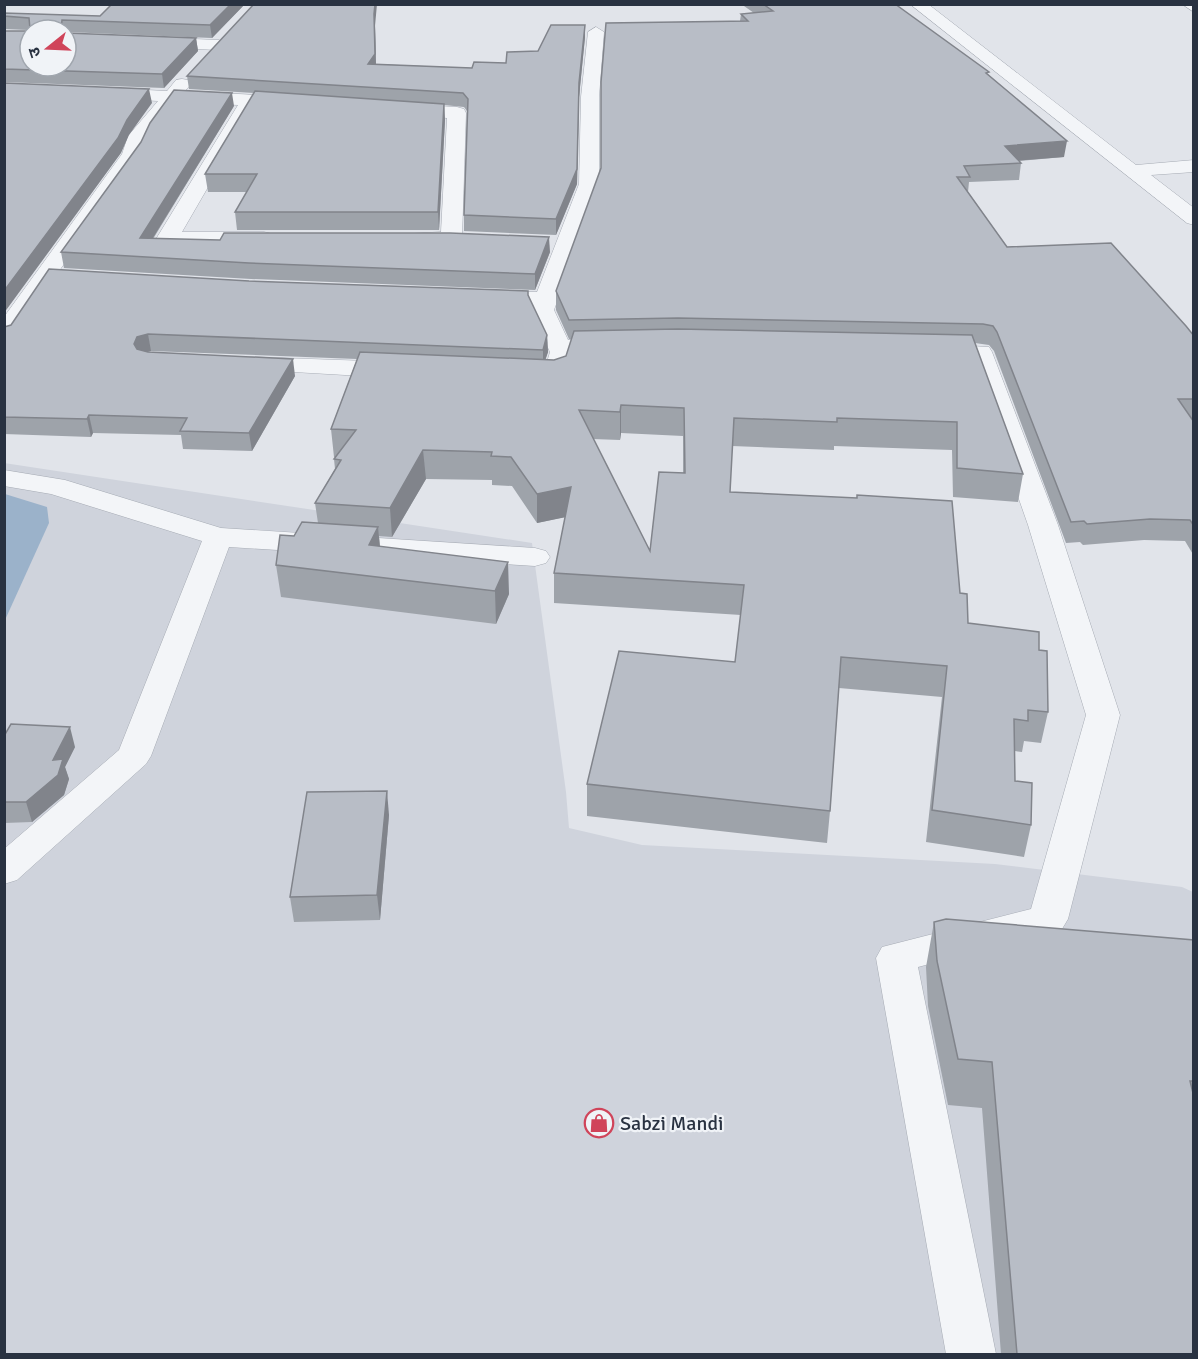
<svg xmlns="http://www.w3.org/2000/svg" width="1198" height="1359" font-family="Signika,'Noto Sans Devanagari',sans-serif">
	<rect width="100%" height="100%" fill="#e1e4ea"/>
	<path fill="#cfd3dc" d="M4,463L532,543L566,792L569,828L642,845L995,864L1182,887L1193,892V1354H5Z"/>
	<path fill="#9bb2ca" d="M5,494L47,507L49,523L5,620Z"/>
	<g fill="none" stroke-linecap="round" stroke-linejoin="round">
		<g stroke="#a6abb4" stroke-width="1">
			<g id="street">
				<path d="M910,4H928L1136,165L1194,160V172L1151,175L1194,208V225L1187,223Z"/>
				<path d="M1182,4H1194V12Z"/>
				<path d="M596,27L604,32L599,97V184L554,310L568,340H612L621,342L624,347L621,352L573,355L564,382C550,386 534,385 520,381L516,376L520,371L545,369L550,352L530,310L532,306L478,303L474,298L478,293L486,291L537,292L579,184L581,97L588,32Z"/>
				<path d="M66,34L219,40L227,45L219,50L66,44Z"/>
				<path d="M182,79L188,80L191,84L185,91L294,97L300,98L303,102L300,106H255L182,232H264L272,234L275,239L272,244L264,246L159,244L156,239L238,105L177,102L147,137L142,155L54,278L13,341L4,343V317L122,154L128,136L158,101L106,98L100,97L97,93L100,89L106,88L167,91L176,80Z"/>
				<path d="M400,104L457,107L464,109L466,113L462,239L459,244L451,246L406,244L403,239L406,234L441,232L447,118L394,113L391,109L394,105Z"/>
				<path d="M934,344L989,347L992,352L1058,525L1120,715L1068,919L1062,929L918,967L996,1354H946L876,958L882,947L1031,909L1086,715L1028,525L970,359L925,356L922,351L925,346Z"/>
				<path d="M251,357L397,362L406,365L410,370L406,375L397,378L242,369L239,364L242,359Z"/>
				<path d="M4,470L65,480L221,528L535,548L546,551L550,557L546,563L535,566L229,547L151,756L146,764L17,880L4,884V849L119,750L202,541L51,494L4,486Z"/>
			</g>
		</g>
		<use href="#street" fill="#f3f5f8" fill-rule="evenodd"/>
	</g>
	<g fill="#9ea3aa" fill-rule="evenodd">
		<path d="M112,4H245L212,38L66,32V30H30V66L196,38L198,51L164,88L4,82V31H27L28,30L4,29V13L100,16Z"/>
		<path d="M744,4H895L989,75L1064,157L1019,161L1021,163L1019,180L969,182L968,192L1007,247L1194,336V418H1191L1194,422V556L1185,541L1144,540L1083,545L1080,542L1066,543L994,351L989,345L975,343L1023,474L1018,502L953,497L952,450L834,446V450L732,446L730,492L960,593L968,623L1039,650L1048,712L1041,743L1024,741L1022,752L1015,751V781L1031,825L1024,857L926,842L942,697L839,688L830,811L827,843L587,816V784L735,662L741,615L554,603V573L565,517L537,523L512,486L492,485V480L426,479L392,537L379,536L380,546L509,594L496,624L281,597L276,565L294,536L318,523L315,503L335,469L334,459L336,457H334L331,429L357,359L151,351L147,352L295,376L252,451L183,449L181,435L93,433L91,437L4,434V327L249,281L528,291V296L547,335L548,352L545,360H554L566,356L572,339H569L556,310V291L740,21L741,14L754,13L744,6ZM621,433L683,436V473L650,551L593,439L620,440Z"/>
		<path d="M585,25V37L579,97L577,184L556,235L464,231V215L467,111L464,107L444,105L445,120L439,230H237L235,212L247,192H208L205,174L254,93L189,89L187,76L375,26L376,64L472,68L506,63L538,51Z"/>
		<path d="M234,106L153,239L550,252L535,290L251,279L64,268L61,252Z"/>
		<path d="M4,736L75,747L65,767L69,779L64,795L32,822L4,823Z"/>
		<path d="M389,815L380,920L294,922L290,897Z"/>
		<path d="M934,922L1194,940V1354H1001L982,1108L948,1105L928,1006L926,967Z"/>
	</g>
	<g fill="#81848b">
		<path d="M231,4H245L212,38L210,25Z"/>
		<path d="M375,4H377L375,26L376,67L368,64Z"/>
		<path d="M585,25V37L579,97L577,184L556,235V219L579,83Z"/>
		<path d="M196,38L198,51L164,88L162,74Z"/>
		<path d="M149,89L152,103L129,135L121,153L4,313V291Z"/>
		<path d="M232,93L234,106L143,254L140,238Z"/>
		<path d="M444,104L445,120L439,230L438,212Z"/>
		<path d="M1067,141L1064,157L1002,162L1005,146Z"/>
		<path d="M549,237L550,252L535,290V274Z"/>
		<path d="M148,334L151,351L140,354L134,344L137,337Z"/>
		<path d="M547,335L548,352L543,367V350Z"/>
		<path d="M293,359L295,376L252,451L249,433Z"/>
		<path d="M621,405V433L620,440V412Z"/>
		<path d="M89,415L93,433L91,437L87,419Z"/>
		<path d="M423,450L426,479L392,537L390,508Z"/>
		<path d="M571,487V516L537,523V494Z"/>
		<path d="M378,527L381,559L372,577L369,545Z"/>
		<path d="M508,562L509,594L496,624L495,591Z"/>
		<path d="M70,727L75,747L65,767L69,779L64,795L32,822L26,802L53,760Z"/>
		<path d="M387,791L389,815L380,920L377,895Z"/>
	</g>
	<g fill="#b8bdc6" stroke="#81848b" stroke-width="1.5" fill-rule="evenodd">
		<path d="M112,4H231L210,25L62,20L61,30H30V66H66V33L196,38L162,74L4,69V31H27L30,29L29,18L4,16V13L100,16Z"/>
		<path d="M254,4H375L374,14L375,54L368,64L472,68L474,62L506,63L507,52L538,51L551,25H585L579,83L577,169L556,219L464,215L468,99L463,93L187,76Z"/>
		<path d="M763,4H895L989,72L986,73L1067,141L1005,146L1021,163L964,166L970,177H957L1007,247L1111,243L1186,326L1194,336V399H1178L1194,422V526L1190,520L1150,519L1087,524L1084,521L1071,522L997,332L993,326L983,324L678,318L569,320L556,291L601,168V82L606,23L748,21L741,14L773,11Z"/>
		<path d="M4,83L149,89L127,120L118,138L4,291Z"/>
		<path d="M174,90L232,93L140,238L220,240L224,233H450L549,237L535,274L249,263L61,252L141,142L150,123Z"/>
		<path d="M255,91L444,104L438,212H235L257,174H205Z"/>
		<path d="M49,269L249,281L528,291V295L547,335L543,350L148,334L137,337L134,344L137,349L148,352L293,359L249,433L180,431L187,418L89,415L87,419L4,417V327L11,325Z"/>
		<path d="M678,329L972,335L1023,474L957,468V422L837,418V422L734,418L730,492L857,498V495L952,501L960,593L967,594L968,623L1039,632V650L1047,651L1048,712L1028,710V721L1014,719L1015,781L1032,783L1031,825L932,810L947,666L841,657L830,811L587,784L619,651L735,662L744,585L554,573L571,487L537,494L511,457L491,456L492,452L423,450L390,508L315,503L341,460L334,459L356,430L331,429L360,352L554,360L566,356L574,331ZM621,405L684,408L685,473L659,472L650,551L579,410L620,412Z"/>
		<path d="M302,522L378,527L369,545L508,562L495,591L276,565L280,535L294,536Z"/>
		<path d="M11,724L70,727L53,760L63,759L58,775L26,802H4V736Z"/>
		<path d="M387,791L377,895L290,897L307,792Z"/>
		<path d="M946,919L1194,940V1081H1190L1194,1097V1354H1017L992,1062L958,1059L937,961L934,922Z"/>
	</g>
	<defs>
		<g id="shop-ring" transform="scale(1.5)"><circle r="9.5" fill="#f0f3f7" stroke="#d0445a" stroke-width="1.5"/><path d="M-5-2.5h2.3a2.7 3.5 0 0 1 5.4 0H5L5.5 6h-11ZM-1.5-2.5h3a1.5 2.3 0 0 0-3 0Z" fill="#d0445a"/></g>
	</defs>
	<g fill-rule="evenodd">
		<use href="#shop-ring" x="599" y="1123"/>
	</g>
	<g text-anchor="middle" stroke-width="4.5" stroke-linejoin="round" paint-order="stroke">
		<g font-size="20" fill="#293241" stroke="#f0f3f7" text-anchor="start">
			<text x="620" y="1130">Sabzi Mandi</text>
		</g>
	</g>
	<rect width="1198" height="1359" fill="none" stroke="#293241" stroke-width="12"/>
	<g transform="translate(48 48) rotate(252)"><circle r="28" fill="#f0f3f7" stroke="#a0a6ae" stroke-width="1.5"/>
	<path d="M0-4.5L10 22L0 15L-10 22Z" fill="#d0445a"/>
	<text y="-9" font-size="16" font-weight="bold" text-anchor="middle" fill="#293241">उ</text>
	</g>
</svg>
